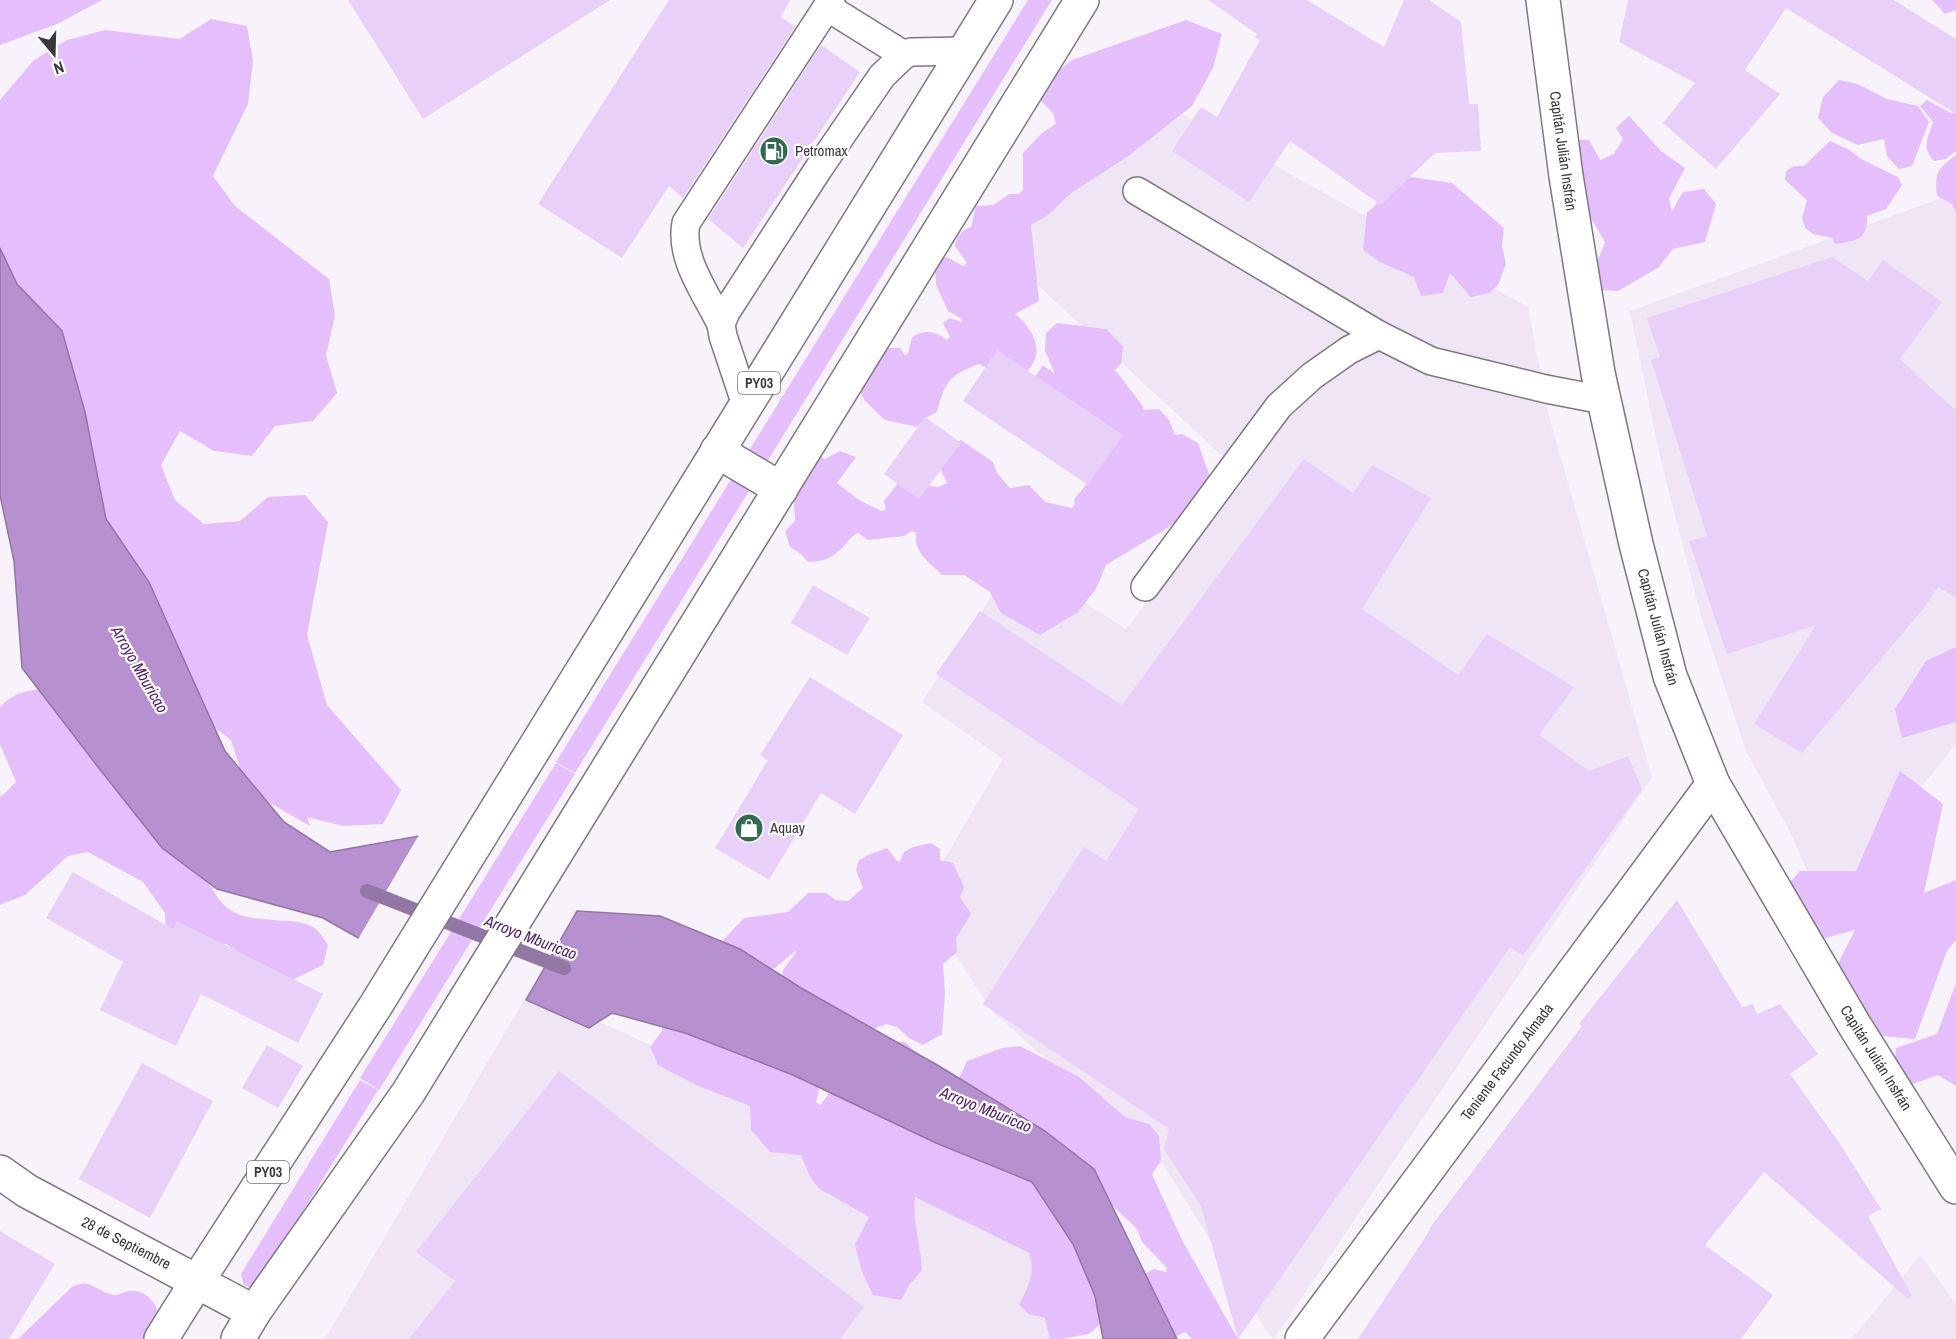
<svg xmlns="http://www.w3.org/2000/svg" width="1956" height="1339" font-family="'Archivo Narrow',sans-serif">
	<rect width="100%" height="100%" fill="#f8f2fb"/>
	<g fill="#efe5f5">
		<path d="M1136,88L1528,307L1549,417L1652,777L1274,1339H1272L1161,1161L993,1012L920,901L1003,759L922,702L1016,559L1126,629L1246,478L1003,253Z"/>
		<path d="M1956,188V744L1824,908L1789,830L1746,751L1701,616L1660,457L1630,311L1950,195Z"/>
		<path d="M530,990L1031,1219L1069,1339H325Z"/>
		<path d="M1920,1255L1956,1304V1339H1852Z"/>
	</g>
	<g fill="#e4bffb">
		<path d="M0,0H102L57,24L0,45Z"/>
		<path d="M1028,0H1052L575,773L556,762Z"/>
		<path d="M1932,0H1956V10L1945,14Z"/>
		<path d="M211,19L247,26L253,61L248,104L213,176L235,206L329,279L335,316L326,355L337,393L313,421L275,426L252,456L214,451L180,431L161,465L175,500L204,524L240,521L268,497L305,495L328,522L307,635L327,705L401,790L383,824L343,826L307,817L310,826L270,803L243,778L231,740L168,693L0,334V100L34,60L67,40L105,30L180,39Z"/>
		<path d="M1186,20L1222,34L1213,68L1192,106L1127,157L1071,193L1048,215L1031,225L1039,301L1015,314C1031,326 1045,350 1030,368C1025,374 1015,376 1009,379L979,364C950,375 945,381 937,412L925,418L917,427L885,420L865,401L857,386L871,352L887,348H900L905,355L908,353L912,337C924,329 936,331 947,340L950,337L943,323L950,318L962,322V319L948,311L936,285L935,267L942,258L947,257L963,266L967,263L955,246C957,235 961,231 971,227L976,206L993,205L1009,194H1019L1023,190V153L1042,133L1056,124L1053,113L1040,100L1053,75L1072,60Z"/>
		<path d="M1839,80L1858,84L1887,99L1918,106L1929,122L1912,166L1899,169L1887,156L1884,139L1858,145L1832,133L1818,118L1823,97Z"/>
		<path d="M1927,100L1951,113H1956V151L1946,159L1934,161C1921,147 1928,138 1933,122L1920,106Z"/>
		<path d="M1629,116L1661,151L1685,168L1669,199L1672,211L1683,192L1704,189L1716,204L1705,242L1673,249L1658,268L1618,291L1601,290L1598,260L1605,242L1582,203L1567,140H1589L1600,160L1614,154L1623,139L1616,128Z"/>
		<path d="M1830,141L1848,149L1863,160L1898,177L1902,185L1886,209L1867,216C1868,240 1856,241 1835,244L1832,238L1813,234L1805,228L1802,218L1807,200L1785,180L1786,171L1794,166H1804Z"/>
		<path d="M1956,155V211L1952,204L1937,196C1935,172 1936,170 1956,155Z"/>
		<path d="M1411,177L1452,183L1504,228L1502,246L1506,264L1498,285L1489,293L1471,297L1450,273L1443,293L1421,296L1414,277L1380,262L1363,250L1367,212C1380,204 1376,201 1385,190C1390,183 1403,178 1411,177Z"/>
		<path d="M1057,323L1106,329L1123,346L1121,364L1114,371L1117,372L1142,405L1144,410L1159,409L1169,420L1175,435L1182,434L1198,443L1210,477L1202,497L1187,516L1106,565L1096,589L1077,613L1040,635L1001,613L990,592L964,575H942C928,561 914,553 916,533L912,531L904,536L868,540L858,533C849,537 847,544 840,550C830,559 821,562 808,562L802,555L790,547L785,531L795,521L793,482L812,450L825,459L840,451L856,457L837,483L859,500L881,511L886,510L884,501L899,482L939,487L947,483L936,460L945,449L961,440L993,462L997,473L1010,488L1029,485L1045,502L1072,508L1075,504L1074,499L1086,485L1087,473L1031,383L1043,365L1055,374L1045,351L1046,333Z"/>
		<path d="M1956,647V722L1902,738L1895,709L1926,661Z"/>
		<path d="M45,689L205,875C226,920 241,917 286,921C297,921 308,923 317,930C321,934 325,941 328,945L323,965L286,983L226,944L185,939L166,932L165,913L143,882L88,852L68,856L25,895L0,905V796L3,795L16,782L0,744V707C13,693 26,690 45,689Z"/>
		<path d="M556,763L575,774L379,1090L360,1078Z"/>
		<path d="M1900,771L1943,804L1924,893L1956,880V940L1947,951L1915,1039L1871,1035L1825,1012L1823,993L1855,930L1801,945L1777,896L1800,871H1856Z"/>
		<path d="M931,843L940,849V860L953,863L964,887L960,897L971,914L956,938L957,952L943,964L945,994L942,1034L923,1045L909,1038L897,1027L886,1024L869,1031L781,989L783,970L796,952L795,951L775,968L750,976L711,953L744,918L788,912L808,893H826L836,900L848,901L863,888L856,870L859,860L868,855L887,848L898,862L901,860L904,852L913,847Z"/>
		<path d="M1956,983V1086L1938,1075L1910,1085L1893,1076L1896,1048L1937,1034Z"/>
		<path d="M661,1019L815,1074L819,1090L816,1102L820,1105L828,1095L829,1079L886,1042H905L1046,1175L1105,1320L1089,1334L1061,1339H1050L1045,1318L1029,1314L1019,1305C1028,1287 1036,1273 1029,1253L915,1197C912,1220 921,1246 922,1270L910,1284L901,1300L873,1295L862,1272L855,1244L869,1217L829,1194C813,1189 807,1169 801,1155L770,1152L751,1130L750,1106L698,1086L658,1065L650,1047L662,1031Z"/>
		<path d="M1020,1046L1079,1077L1125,1117L1149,1124L1159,1136L1161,1161L1152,1174L1182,1240L1238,1339H1192L1185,1332L1171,1339L1144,1274L1154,1269L1166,1272L1167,1268L1142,1242L1137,1229L1112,1205L1096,1178L952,1094L967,1061L1002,1048Z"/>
		<path d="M360,1080L378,1090L258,1284L249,1287L243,1284L241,1274Z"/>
		<path d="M84,1283C95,1285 104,1294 115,1295C119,1295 124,1292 129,1291C146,1289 158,1304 160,1320L143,1339H18L73,1286Z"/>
	</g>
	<g fill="#b790cf" stroke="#9276a3" stroke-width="1.5">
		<path d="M0,248L17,284L62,331L85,412L106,519L149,582L225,751L284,822L330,852L419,836L360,939L323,918L217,889L162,848L98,767L22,668L14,561L0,495Z"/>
		<path d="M577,911L660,916L740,949L801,988L939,1066L1045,1131L1094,1169L1177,1339H1103L1095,1296L1073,1244L1032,1182L936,1143L793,1075L685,1033L612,1013L589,1028L526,1000Z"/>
	</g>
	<path fill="#f8f2fb" d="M420,833L421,837L363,941H357Z"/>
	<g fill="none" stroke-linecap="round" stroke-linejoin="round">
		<path stroke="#9276a3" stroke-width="14" d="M367,891L564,968"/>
	</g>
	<g fill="#e9d0f8">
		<path d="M348,0H610L423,119Z"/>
		<path d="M669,0H790L781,17L795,27L683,198L669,186L622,258L538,204Z"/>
		<path d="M1208,0H1307L1384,47L1404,0H1429L1461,22L1469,104H1478L1481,151L1435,153L1381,205L1290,141L1249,202L1172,151L1201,107L1217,117L1260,40L1255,37L1257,34Z"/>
		<path d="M1628,0H1894L1956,39V114L1786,8L1745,70L1780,94L1716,169L1663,123L1695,83L1619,42Z"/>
		<path d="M821,45L860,72L743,248L708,219Z"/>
		<path d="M1832,257L1868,281L1883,260L1942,302L1900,359L1956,411V598L1938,587L1924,608L1802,753L1754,724L1816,625L1727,654L1689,541L1707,536L1651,360L1660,357L1647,318Z"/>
		<path d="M997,350L1123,435L1088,485L963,401Z"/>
		<path d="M925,417L961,443L919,499L884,474Z"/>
		<path d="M1304,459L1353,493L1372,465L1431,498L1362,609L1458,675L1487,634L1574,687L1539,735L1589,771L1628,756L1642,789L1523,956L1510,947L1238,1339L1201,1206L1164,1149L1169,1129L983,1004L1084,847L1106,861L1139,809L936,674L980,611L1122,705Z"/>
		<path d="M813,585L870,618L847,655L791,623Z"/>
		<path d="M810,677L903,735L855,814L821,793L769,880L715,848L768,760L760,755Z"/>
		<path d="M73,872L173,929L177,921L323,994L298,1043L201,994L176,1046L100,1010L123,962L46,918Z"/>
		<path d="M1677,900L1742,1007L1753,1004L1757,1014L1780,1004L1818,1054L1790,1074L1838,1141L1881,1209L1868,1216L1912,1296L1908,1299L1764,1172L1705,1245L1773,1295L1741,1339H1358L1430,1230L1429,1229L1582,1026L1579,1024Z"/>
		<path d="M267,1045L303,1066L278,1108L242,1088Z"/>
		<path d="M142,1063L213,1101L150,1218L79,1179Z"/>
		<path d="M559,1071L864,1307L840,1339H409L455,1281L416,1252Z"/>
		<path d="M0,1231L55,1264L9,1339H0Z"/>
	</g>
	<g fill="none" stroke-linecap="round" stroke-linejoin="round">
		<g stroke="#7e7981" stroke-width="30">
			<g id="lane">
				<path d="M831,0L827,7L904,55"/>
				<path d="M1137,191L1379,335L1431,361L1546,389L1603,400"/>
				<path d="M721,324C706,293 679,258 686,223L827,7"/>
				<path d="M746,405L723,336L721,324L726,312L819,168L882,76L904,55L911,52L964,51"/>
				<path d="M1145,587L1279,406L1312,376L1349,350L1379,335"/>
			</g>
		</g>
		<g stroke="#7e7981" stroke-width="36">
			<g id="street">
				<path d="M1543,0L1566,176L1598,373L1636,544L1670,676L1713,784L1855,1026L1956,1187"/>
				<path d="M0,1172L27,1191L254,1312"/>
				<path d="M1302,1339L1713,784"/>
			</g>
		</g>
		<g stroke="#7e7981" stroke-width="36">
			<g id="highway">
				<path d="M717,451L781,489"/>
				<path d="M161,1339L198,1280L376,1005L996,0"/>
				<path d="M238,1339L254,1312L408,1093L1082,0"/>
			</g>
		</g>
		<use href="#lane" stroke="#fff" stroke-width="27"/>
		<use href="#street" stroke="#fff" stroke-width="33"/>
		<use href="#highway" stroke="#fff" stroke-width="33"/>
	</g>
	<defs>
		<g id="fuel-disc" transform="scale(1.5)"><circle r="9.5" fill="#326950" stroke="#fff"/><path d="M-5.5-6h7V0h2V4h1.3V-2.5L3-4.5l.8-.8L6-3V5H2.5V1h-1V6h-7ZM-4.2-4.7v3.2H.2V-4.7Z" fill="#fff"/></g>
		<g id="shop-disc" transform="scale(1.5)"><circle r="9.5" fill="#326950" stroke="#fff"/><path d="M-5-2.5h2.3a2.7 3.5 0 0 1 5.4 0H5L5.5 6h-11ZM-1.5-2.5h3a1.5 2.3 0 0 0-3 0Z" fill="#fff"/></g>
	</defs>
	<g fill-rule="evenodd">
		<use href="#fuel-disc" x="774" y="151"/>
		<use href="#shop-disc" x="749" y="828"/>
	</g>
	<g text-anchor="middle" stroke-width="4.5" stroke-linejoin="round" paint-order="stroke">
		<g fill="#fff" stroke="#757476" stroke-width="1.5">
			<rect x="738" y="372" width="42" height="22" rx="4.5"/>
			<rect x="247" y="1161" width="42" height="22" rx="4.5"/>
		</g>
		<g font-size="14" font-weight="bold" fill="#3a383c">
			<text x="759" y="388">PY03</text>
			<text x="268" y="1177">PY03</text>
		</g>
		<g font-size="15" fill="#3a383c" stroke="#fff" text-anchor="start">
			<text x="795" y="156">Petromax</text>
			<text x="770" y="833">Aquay</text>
		</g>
		<g font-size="15" fill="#3a383c" stroke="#fff">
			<text transform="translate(1563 151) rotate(82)" y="5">Capitán Julián Insfrán</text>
			<text transform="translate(1658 627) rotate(75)" y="5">Capitán Julián Insfrán</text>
			<text transform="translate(1876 1058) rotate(58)" y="5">Capitán Julián Insfrán</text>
			<text transform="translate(1507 1062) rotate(-53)" y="5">Teniente Facundo Almada</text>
			<text transform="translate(126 1243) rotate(27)" y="5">28 de Septiembre</text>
		</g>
		<g font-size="16" font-style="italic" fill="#4f1d68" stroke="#fff">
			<text transform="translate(140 669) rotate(60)" y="6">Arroyo Mburicao</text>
			<text transform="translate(531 937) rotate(21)" y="6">Arroyo Mburicao</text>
			<text transform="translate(986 1109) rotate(22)" y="6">Arroyo Mburicao</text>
		</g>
	</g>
	<g transform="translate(54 54) rotate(161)" stroke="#ffffff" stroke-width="4.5" paint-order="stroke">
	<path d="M0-4.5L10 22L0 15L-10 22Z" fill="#3a383c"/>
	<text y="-9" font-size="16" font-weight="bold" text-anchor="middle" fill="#3a383c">N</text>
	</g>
</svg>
